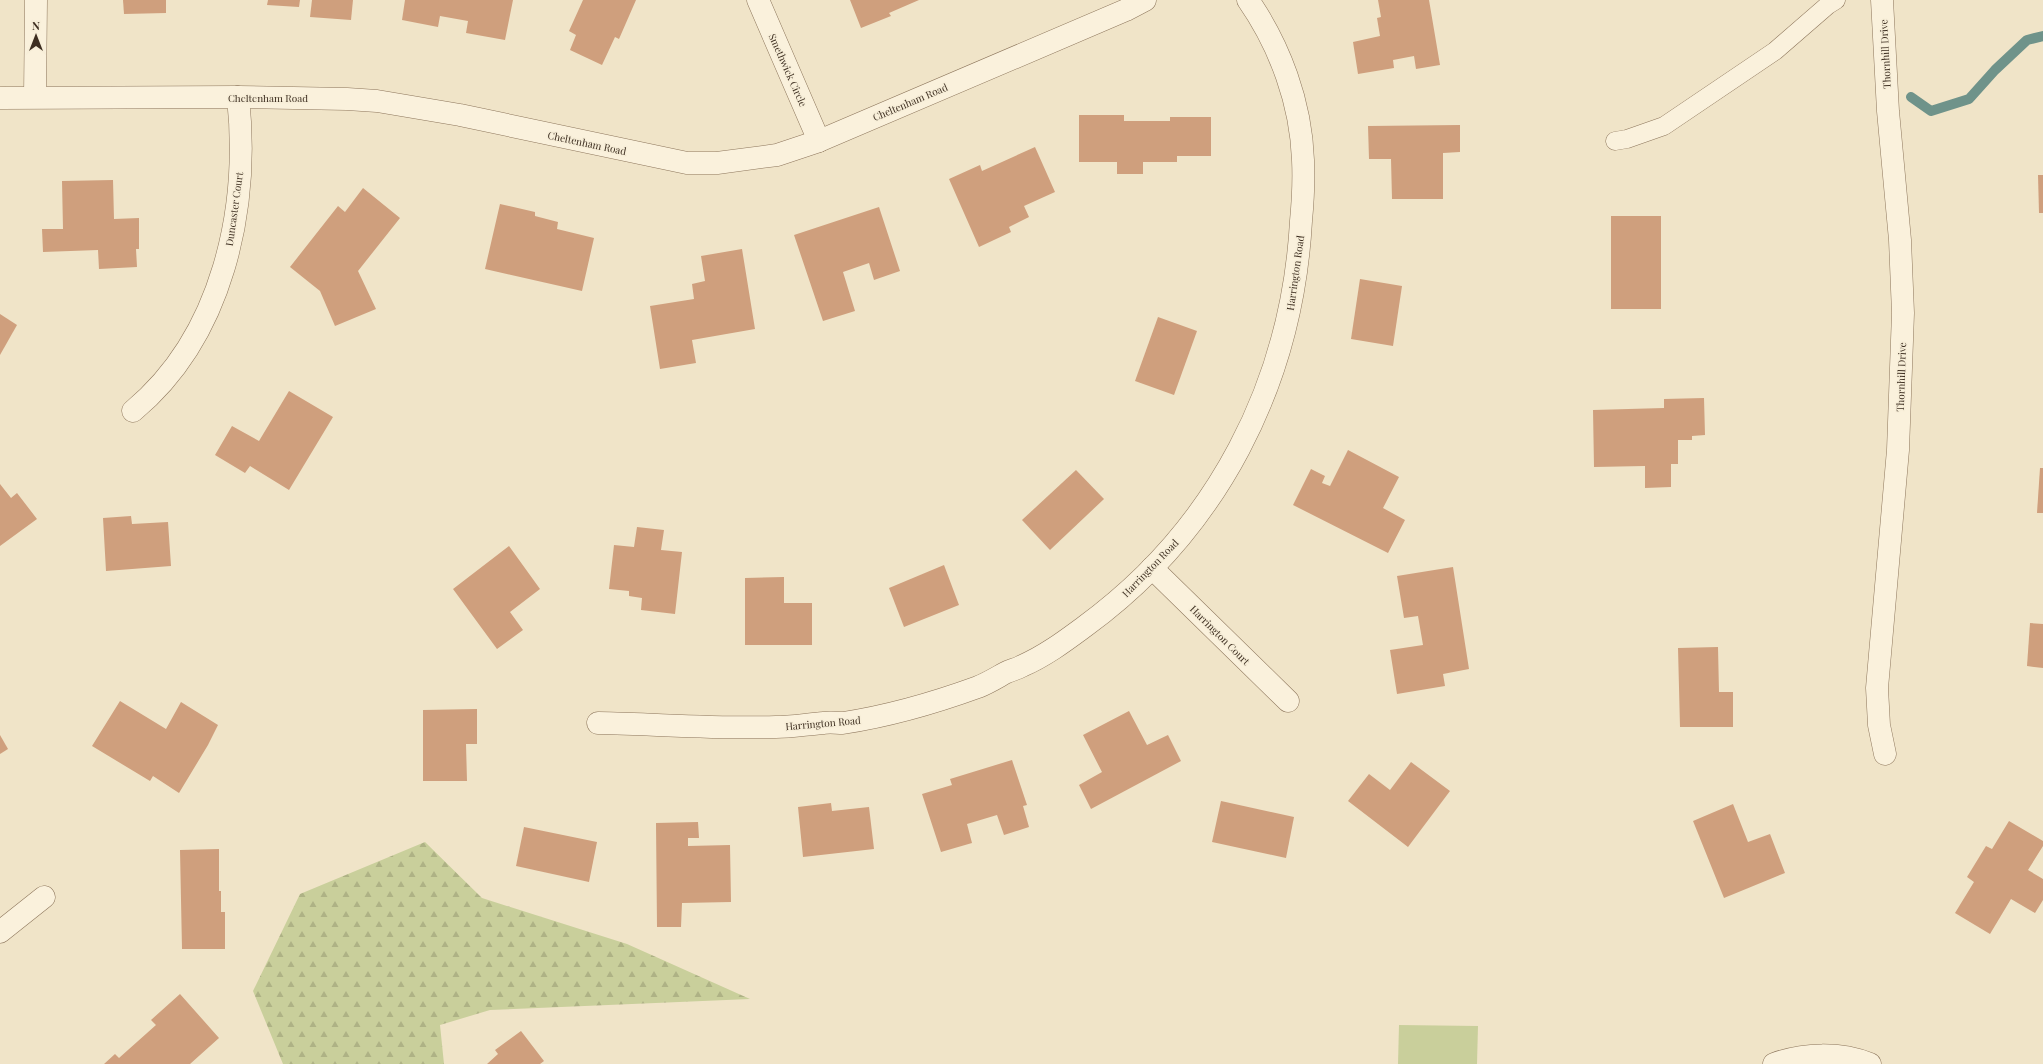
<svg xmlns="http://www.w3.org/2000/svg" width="2043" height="1064" font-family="'Playfair Display',serif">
	<defs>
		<pattern id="forest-firs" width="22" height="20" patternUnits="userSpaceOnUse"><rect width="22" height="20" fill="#c9cf9b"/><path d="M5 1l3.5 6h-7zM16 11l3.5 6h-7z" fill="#aeb285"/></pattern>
	</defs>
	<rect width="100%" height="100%" fill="#f0e4c8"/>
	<path fill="url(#forest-firs)" d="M425,842L482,898L627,944L750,999L490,1010L440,1025L444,1064H283L253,991L300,894Z"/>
	<path fill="#c9cf9b" d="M1399,1025L1478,1026L1477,1064H1398Z"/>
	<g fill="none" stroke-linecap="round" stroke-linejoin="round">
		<path stroke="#6f938a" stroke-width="10" d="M1911,97L1931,111L1969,99L1995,70L2027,40L2043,36"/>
	</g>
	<g fill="#cf9f7d">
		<path d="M123,0H166V13L124,14Z"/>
		<path d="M268,0H300L299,7L267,5Z"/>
		<path d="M312,0H353L351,20L310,17Z"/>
		<path d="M405,0H513L505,40L466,33L468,21L440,16L438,27L402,20Z"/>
		<path d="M583,0H636L619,39L615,37L602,65L570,50L576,35L569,31Z"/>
		<path d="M850,0H919L889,13L891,16L861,28Z"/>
		<path d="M1378,0H1429L1440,65L1416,69L1414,56L1393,60L1394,68L1358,74L1353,42L1380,36L1377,18L1381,17Z"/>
		<path d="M1079,115H1124V121H1170V117H1211V156H1177V162H1143V174H1117V162H1079Z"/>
		<path d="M1460,125V152L1443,153V199H1392L1391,159H1369L1368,126Z"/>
		<path d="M1035,147L1055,192L1024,206L1029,217L1009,227L1011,232L979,247L949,179L980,165L982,171Z"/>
		<path d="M2038,175H2043V213H2039Z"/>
		<path d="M113,180L114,219L139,218V249H136L137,267L99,269L98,250L43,252L42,229H63L62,181Z"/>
		<path d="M363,188L400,218L358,271L376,309L335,326L320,291L290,267L338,206L345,212Z"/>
		<path d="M500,204L535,212V216L558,222L557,229L594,238L582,291L485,269Z"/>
		<path d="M879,207L900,271L874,280L869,263L843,272L855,311L823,321L794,235Z"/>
		<rect x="1611" y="216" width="50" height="93"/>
		<path d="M742,249L755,329L692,340L696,363L660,369L650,306L694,299L692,284L705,281L701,256Z"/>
		<path d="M1360,279L1402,286L1393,346L1351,339Z"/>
		<path d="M0,314L17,325L0,355Z"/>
		<path d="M1158,317L1197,331L1174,395L1135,381Z"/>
		<path d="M289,391L333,417L289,490L250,466L245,473L215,455L232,426L259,441Z"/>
		<path d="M1704,398L1705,435L1692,436V440H1678V464H1671V487L1645,488V466L1594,467L1593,410L1664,408V399Z"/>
		<path d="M1348,450L1399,477L1383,508L1405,520L1388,553L1293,505L1311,469L1325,476L1322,483L1330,486Z"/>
		<path d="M2040,468H2043V513H2037Z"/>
		<path d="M1076,470L1104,499L1050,550L1022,520Z"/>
		<path d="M0,484L11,498L17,493L37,519L0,546Z"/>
		<path d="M131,516L132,524L168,522L171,566L106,571L103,518Z"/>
		<path d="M637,527L664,530L661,550L682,552L675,614L641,610L642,598L629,596V591L609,589L614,545L634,547Z"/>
		<path d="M509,546L540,589L510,612L523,630L497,649L453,589Z"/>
		<path d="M944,565L959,605L904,627L889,588Z"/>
		<path d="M1453,567L1469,669L1443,674L1445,686L1397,694L1390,650L1423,645L1418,616L1404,618L1397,576Z"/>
		<path d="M784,577V603H812V645H745V578Z"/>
		<path d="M2030,623L2043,624V668L2027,666Z"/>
		<path d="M1718,647L1719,692H1733V727H1680L1678,648Z"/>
		<path d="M120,701L166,729L181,702L218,725L208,745L179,793L153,776L150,781L92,746Z"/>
		<path d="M477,709V744H466L467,781H423V710Z"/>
		<path d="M1129,711L1147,745L1168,735L1181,761L1091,809L1079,785L1102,772L1083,735Z"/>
		<path d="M0,735L8,749L0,754Z"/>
		<path d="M1012,760L1027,805L1023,806L1029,827L1004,835L997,815L967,824L972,843L941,852L922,794L952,785L950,779Z"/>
		<path d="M1411,762L1450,791L1408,847L1348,801L1369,774L1390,790Z"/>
		<path d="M1221,801L1294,817L1286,858L1212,842Z"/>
		<path d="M831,803L832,811L869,807L874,849L803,857L798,807Z"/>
		<path d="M1733,804L1748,842L1770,834L1785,873L1724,898L1693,821Z"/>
		<path d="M2009,821L2043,841V846L2028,870L2043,879V900L2035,913L2011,899L1990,934L1955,913L1974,882L1967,877L1986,846L1992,849Z"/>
		<path d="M698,822L699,838H688V846L730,845L731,902L682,903L681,927H657L656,823Z"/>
		<path d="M524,827L597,842L589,882L516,866Z"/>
		<path d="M219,849V891H221V912H225V949H182L180,850Z"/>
		<path d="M180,994L219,1038L190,1064H104L115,1054L119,1058L156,1025L151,1020Z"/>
		<path d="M521,1031L544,1061L540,1064H487L498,1054L495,1050Z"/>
	</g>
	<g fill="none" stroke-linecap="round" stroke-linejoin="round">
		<g stroke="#8d765c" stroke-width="19">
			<path id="lane" d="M1615,141L1627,139L1664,126L1775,51L1828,5L1836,0"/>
		</g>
		<g stroke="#8d765c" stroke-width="23">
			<g id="street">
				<path d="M758,0L819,141"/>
				<path d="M1882,0L1888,111L1900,240L1903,313L1898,450L1877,688L1879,725L1885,754"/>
				<path d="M35,97L36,0"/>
				<path d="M0,98L238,97L347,99L377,101L460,115L687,163H717L777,155L819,141L1126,10L1145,0"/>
				<path d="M133,411C223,336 250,209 238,97"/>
				<path d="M1152,568L1288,701"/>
				<path d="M598,723C657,724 717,729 776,727C792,727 808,724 824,723C830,722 836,723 843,723C889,716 934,703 978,687C988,683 996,678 1005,673C1011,670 1017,669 1022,666C1045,656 1065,641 1084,627C1217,530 1292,384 1301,221C1303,200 1304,180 1303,160C1301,103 1280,46 1248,0"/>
				<path d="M0,932L44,897"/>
				<path d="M1774,1064C1803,1053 1840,1052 1870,1064"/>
			</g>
		</g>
		<use href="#lane" stroke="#faf1dc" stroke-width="18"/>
		<use href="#street" stroke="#faf1dc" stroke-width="22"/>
	</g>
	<g text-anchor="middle" stroke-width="3" stroke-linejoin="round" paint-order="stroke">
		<g font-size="10" fill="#3d2e20" stroke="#f7eed8">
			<text transform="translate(1885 54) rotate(-93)" y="4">Thornhill Drive</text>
			<text transform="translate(788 70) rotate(66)" y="4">Smethwick Circle</text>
			<text x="268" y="102">Cheltenham Road</text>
			<text transform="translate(910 102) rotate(-23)" y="4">Cheltenham Road</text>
			<text transform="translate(587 143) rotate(12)" y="4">Cheltenham Road</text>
			<text transform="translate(234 209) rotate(-82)" y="4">Duncaster Court</text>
			<text transform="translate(1295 273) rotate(-82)" y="4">Harrington Road</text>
			<text transform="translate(1901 377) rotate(-88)" y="4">Thornhill Drive</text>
			<text transform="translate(1150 568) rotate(-46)" y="4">Harrington Road</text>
			<text transform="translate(1220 635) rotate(45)" y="4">Harrington Court</text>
			<text transform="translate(823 723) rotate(-5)" y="4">Harrington Road</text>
		</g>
	</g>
	<g transform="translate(36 36)" stroke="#f7eed8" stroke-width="3" paint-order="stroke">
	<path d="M0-3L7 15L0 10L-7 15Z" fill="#3d2e20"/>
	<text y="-6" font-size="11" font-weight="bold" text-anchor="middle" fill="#3d2e20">N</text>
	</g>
</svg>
